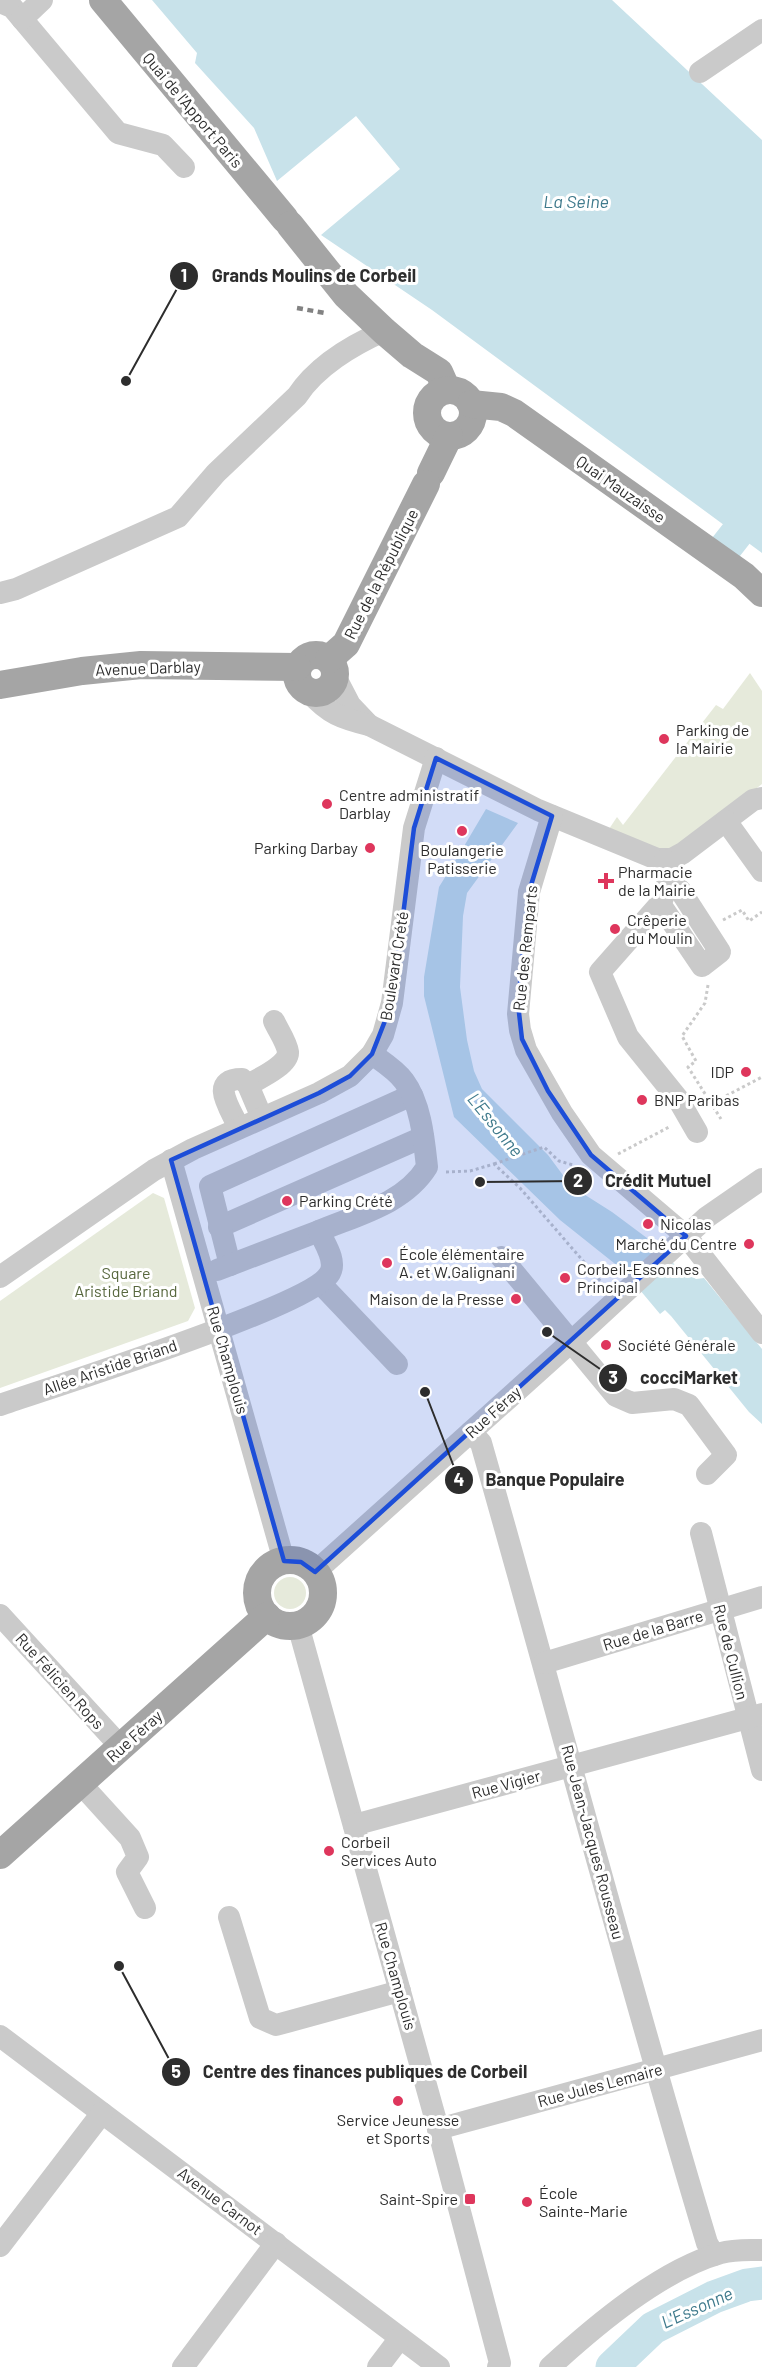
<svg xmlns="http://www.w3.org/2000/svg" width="762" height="2367" font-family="Barlow,sans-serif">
	<rect width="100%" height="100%" fill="#fff"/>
	<g fill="#e6eadb">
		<path d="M750,673L762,691V784L677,850H653L609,829L617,817L623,825L716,705L723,709Z"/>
		<path d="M153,1193L164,1198L195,1308L188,1321L0,1388V1301Z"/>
		<circle cx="290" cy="1593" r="16"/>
	</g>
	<g fill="#c8e2ea">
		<path d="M152,0H612L762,140V553L432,310L321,235L400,169L356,116L277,181L254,128L195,63L197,53Z"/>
		<path d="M486,809L518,823L467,893L463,916L460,987L467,1040L474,1071L482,1089L548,1155L571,1186L612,1212L655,1244L677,1267L696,1279L704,1278L762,1349V1424L749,1412L671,1316L665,1310L660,1314L624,1271L560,1220L454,1117L424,996V977L439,887L457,858H460L463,854L460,853Z"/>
	</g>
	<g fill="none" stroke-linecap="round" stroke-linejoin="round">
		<g stroke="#c8e2ea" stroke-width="33">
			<path d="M726,547L762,501"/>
			<path d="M612,2367L653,2328L714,2297L747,2285L762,2283"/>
		</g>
		<g stroke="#cacaca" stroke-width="3" stroke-dasharray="3 3" stroke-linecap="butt">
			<path d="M723,920L742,910L749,921L762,912"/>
			<path d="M708,985L705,1003L682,1036L696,1061L688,1067L721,1119"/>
			<path d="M705,1107L762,1077"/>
			<path d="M618,1154L671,1126"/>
			<path d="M494,1164L544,1147L559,1161L573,1165"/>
			<path d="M446,1172L470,1171L494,1164L520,1188L603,1284"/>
		</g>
		<g stroke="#cacaca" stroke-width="22">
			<path d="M0,2L12,7L118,133L163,145L184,167"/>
			<path d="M22,19L42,0"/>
			<path d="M700,72L762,30"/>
			<path d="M0,593L16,589L178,517L216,473L297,396C316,367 352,345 384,331"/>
			<path d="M335,676L350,705L369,725"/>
			<path d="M309,692C329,714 341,718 369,725L538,810L657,859H672L683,853L753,800L762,798"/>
			<path d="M552,816L529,892L518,1014L520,1030L526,1050L562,1113L591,1155L686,1236L762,1333"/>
			<path d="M726,821L762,871"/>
			<path d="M665,860C670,877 668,889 660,904L600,972L628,1037L678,1099L697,1132"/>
			<path d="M660,904L702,966L720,952L680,890L667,886"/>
			<path d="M248,1085C258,1079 289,1065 288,1052C287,1043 278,1030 274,1021"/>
			<path d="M239,1128C232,1111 207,1079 242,1079L248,1085L262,1118"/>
			<path d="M171,1160L284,1561"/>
			<path d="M219,1227L423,1137"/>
			<path d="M501,1257L616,1396L632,1403L674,1399L689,1405L726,1455L707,1474"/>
			<path d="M230,1265L210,1186L412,1095"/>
			<path d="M217,1270L319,1231"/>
			<path d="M0,1277L154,1170L193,1149L319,1093L350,1076L372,1054L383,1035L392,1003L414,828L436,758"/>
			<path d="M321,1284L397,1364"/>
			<path d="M0,1405C49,1388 314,1305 330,1273C337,1260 324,1243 319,1231C357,1215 404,1204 427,1167C424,1140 421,1104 404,1081C396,1070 383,1062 372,1054"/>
			<path d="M471,1432L481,1443C557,1709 627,1978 707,2243L714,2255"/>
			<path d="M701,1533L762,1770"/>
			<path d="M315,1572L571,1342L686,1236L707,1217L762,1179"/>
			<path d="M0,1615L121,1747"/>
			<path d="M298,1625L436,2121L500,2363L498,2367"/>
			<path d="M544,1663L762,1597"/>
			<path d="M81,1784L130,1838L138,1857L127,1872L145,1908"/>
			<path d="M354,1825L762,1714"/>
			<path d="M229,1917L260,2018L276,2025L400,1991"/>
			<path d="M0,2036L439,2367"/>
			<path d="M438,2129L762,2040"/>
			<path d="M0,2246L102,2113"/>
			<path d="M183,2367L276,2243"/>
			<path d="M378,2367L400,2338"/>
			<path d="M550,2367C596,2325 661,2270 721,2253C734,2249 748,2250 762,2250"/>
		</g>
		<g stroke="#a5a5a5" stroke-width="28">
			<path d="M103,0L285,219"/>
			<path d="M290,225L346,295L384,331L412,355L439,372L447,390"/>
			<circle cx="450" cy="413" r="23"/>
			<path d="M471,404L501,407L514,413L744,576L762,593"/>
			<path d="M431,473L449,436"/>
			<circle cx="316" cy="674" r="19"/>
			<path d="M329,659L346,644L426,484"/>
			<path d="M0,685L82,671L141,665L297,667"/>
			<circle cx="290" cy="1593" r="33"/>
			<path d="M0,1855L267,1616"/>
		</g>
		<path stroke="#828282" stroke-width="4.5" stroke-dasharray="6 4.5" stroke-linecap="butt" d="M297,308L325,313"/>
	</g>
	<path fill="#1d4ed8" fill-opacity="0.2" stroke="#1d4ed8" stroke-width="4.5" stroke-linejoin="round" d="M436,758L552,816L529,892L518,1004L522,1039L548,1091L591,1155L686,1236L315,1572L301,1562L284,1561L171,1160L319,1093L350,1076L372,1054L392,1003L414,828Z"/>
	<g fill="#de365c" stroke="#fff" stroke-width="2">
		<circle cx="664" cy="739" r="6"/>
		<circle cx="327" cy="804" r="6"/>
		<circle cx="462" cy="831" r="6"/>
		<circle cx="370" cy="848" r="6"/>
		<path d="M603 872h6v6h6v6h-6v6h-6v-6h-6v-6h6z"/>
		<circle cx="615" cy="929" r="6"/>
		<circle cx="746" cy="1072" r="6"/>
		<circle cx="642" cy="1100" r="6"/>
		<circle cx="287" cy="1201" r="6"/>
		<circle cx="648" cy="1224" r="6"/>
		<circle cx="749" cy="1244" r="6"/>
		<circle cx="387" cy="1263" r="6"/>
		<circle cx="565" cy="1278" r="6"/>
		<circle cx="516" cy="1299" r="6"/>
		<circle cx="606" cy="1345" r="6"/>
		<circle cx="329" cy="1851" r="6"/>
		<circle cx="398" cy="2101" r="6"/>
		<rect x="464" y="2193" width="12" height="12" rx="3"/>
		<circle cx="527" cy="2202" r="6"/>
	</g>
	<g text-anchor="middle" stroke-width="6" stroke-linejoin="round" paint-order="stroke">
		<g font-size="16" fill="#2d2d2d" stroke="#fff">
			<text transform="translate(193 110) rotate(50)" y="6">Quai de l'Apport Paris</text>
			<text transform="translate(621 489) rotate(35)" y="6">Quai Mauzaisse</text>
			<text transform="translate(381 574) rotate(-63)" y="6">Rue de la République</text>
			<text transform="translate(148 668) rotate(-2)" y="6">Avenue Darblay</text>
			<text transform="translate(525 948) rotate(-84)" y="6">Rue des Remparts</text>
			<text transform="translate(394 966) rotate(-81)" y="6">Boulevard Crété</text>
			<text transform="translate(228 1360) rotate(74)" y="6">Rue Champlouis</text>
			<text transform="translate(110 1367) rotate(-19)" y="6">Allée Aristide Briand</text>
			<text transform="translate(493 1412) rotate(-42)" y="6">Rue Féray</text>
			<text transform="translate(653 1630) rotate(-17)" y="6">Rue de la Barre</text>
			<text transform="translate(731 1652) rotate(76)" y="6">Rue de Cullion</text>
			<text transform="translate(60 1681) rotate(48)" y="6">Rue Félicien Rops</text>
			<text transform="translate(134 1736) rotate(-42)" y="6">Rue Féray</text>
			<text transform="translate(506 1784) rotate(-15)" y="6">Rue Vigier</text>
			<text transform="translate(593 1842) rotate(75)" y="6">Rue Jean-Jacques Rousseau</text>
			<text transform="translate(396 1976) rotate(74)" y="6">Rue Champlouis</text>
			<text transform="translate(600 2085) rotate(-15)" y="6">Rue Jules Lemaire</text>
			<text transform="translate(220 2201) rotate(37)" y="6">Avenue Carnot</text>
		</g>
		<g font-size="16" fill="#2d2d2d" stroke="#fff" text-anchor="start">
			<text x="676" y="736">Parking de<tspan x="676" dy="18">la Mairie</tspan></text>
			<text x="339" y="801">Centre administratif<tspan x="339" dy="18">Darblay</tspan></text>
			<text x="358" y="854" text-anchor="end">Parking Darbay</text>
			<text x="462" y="856" text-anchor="middle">Boulangerie<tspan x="462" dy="18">Patisserie</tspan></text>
			<text x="618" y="878">Pharmacie<tspan x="618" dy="18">de la Mairie</tspan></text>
			<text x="627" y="926">Crêperie<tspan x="627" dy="18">du Moulin</tspan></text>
			<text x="734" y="1078" text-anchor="end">IDP</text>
			<text x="654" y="1106">BNP Paribas</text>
			<text x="299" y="1207">Parking Crété</text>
			<text x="660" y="1230">Nicolas</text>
			<text x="737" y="1250" text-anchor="end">Marché du Centre</text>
			<text x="399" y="1260">École élémentaire<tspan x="399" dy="18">A. et W.Galignani</tspan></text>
			<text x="577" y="1275">Corbeil-Essonnes<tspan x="577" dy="18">Principal</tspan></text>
			<text x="504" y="1305" text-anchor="end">Maison de la Presse</text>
			<text x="618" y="1351">Société Générale</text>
			<text x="341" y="1848">Corbeil<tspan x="341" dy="18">Services Auto</tspan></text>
			<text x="398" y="2126" text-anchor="middle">Service Jeunesse<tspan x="398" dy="18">et Sports</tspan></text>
			<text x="539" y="2199">École<tspan x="539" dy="18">Sainte-Marie</tspan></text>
			<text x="458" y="2205" text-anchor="end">Saint-Spire</text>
		</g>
		<g font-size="16" fill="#57673d" stroke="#fff">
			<text x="126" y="1279">Square<tspan x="126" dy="18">Aristide Briand</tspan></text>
		</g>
		<g font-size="18" font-style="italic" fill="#3f7a8c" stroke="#fff">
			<text x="576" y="208">La Seine</text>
			<text transform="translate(495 1125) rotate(51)" y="6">L'Essonne</text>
			<text transform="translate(697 2308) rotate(-24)" y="6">L'Essonne</text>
		</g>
	</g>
	<path fill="none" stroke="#2d2d2d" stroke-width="2" d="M126 381L184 276M480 1182L578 1181M547 1332L613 1378M425 1392L459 1480M119 1966L176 2072"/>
	<g fill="#2d2d2d" stroke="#fff" stroke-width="2">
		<circle cx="126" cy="381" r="6"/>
		<circle cx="480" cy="1182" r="6"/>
		<circle cx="547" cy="1332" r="6"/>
		<circle cx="425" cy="1392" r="6"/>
		<circle cx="119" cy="1966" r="6"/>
		<circle cx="184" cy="276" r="15"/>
		<circle cx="578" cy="1181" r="15"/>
		<circle cx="613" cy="1378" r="15"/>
		<circle cx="459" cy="1480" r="15"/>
		<circle cx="176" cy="2072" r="15"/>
	</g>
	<g font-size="18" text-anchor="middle" font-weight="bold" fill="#fff">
		<text x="184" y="282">1</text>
		<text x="578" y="1187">2</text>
		<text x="613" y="1384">3</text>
		<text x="459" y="1486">4</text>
		<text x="176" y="2078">5</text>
	</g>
	<g font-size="18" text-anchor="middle" font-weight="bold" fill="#2d2d2d" stroke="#fff" stroke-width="6" stroke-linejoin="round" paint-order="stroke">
		<text x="314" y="282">Grands Moulins de Corbeil</text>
		<text x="658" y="1187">Crédit Mutuel</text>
		<text x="689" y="1384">cocciMarket</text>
		<text x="555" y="1486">Banque Populaire</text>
		<text x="365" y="2078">Centre des finances publiques de Corbeil</text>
	</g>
</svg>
